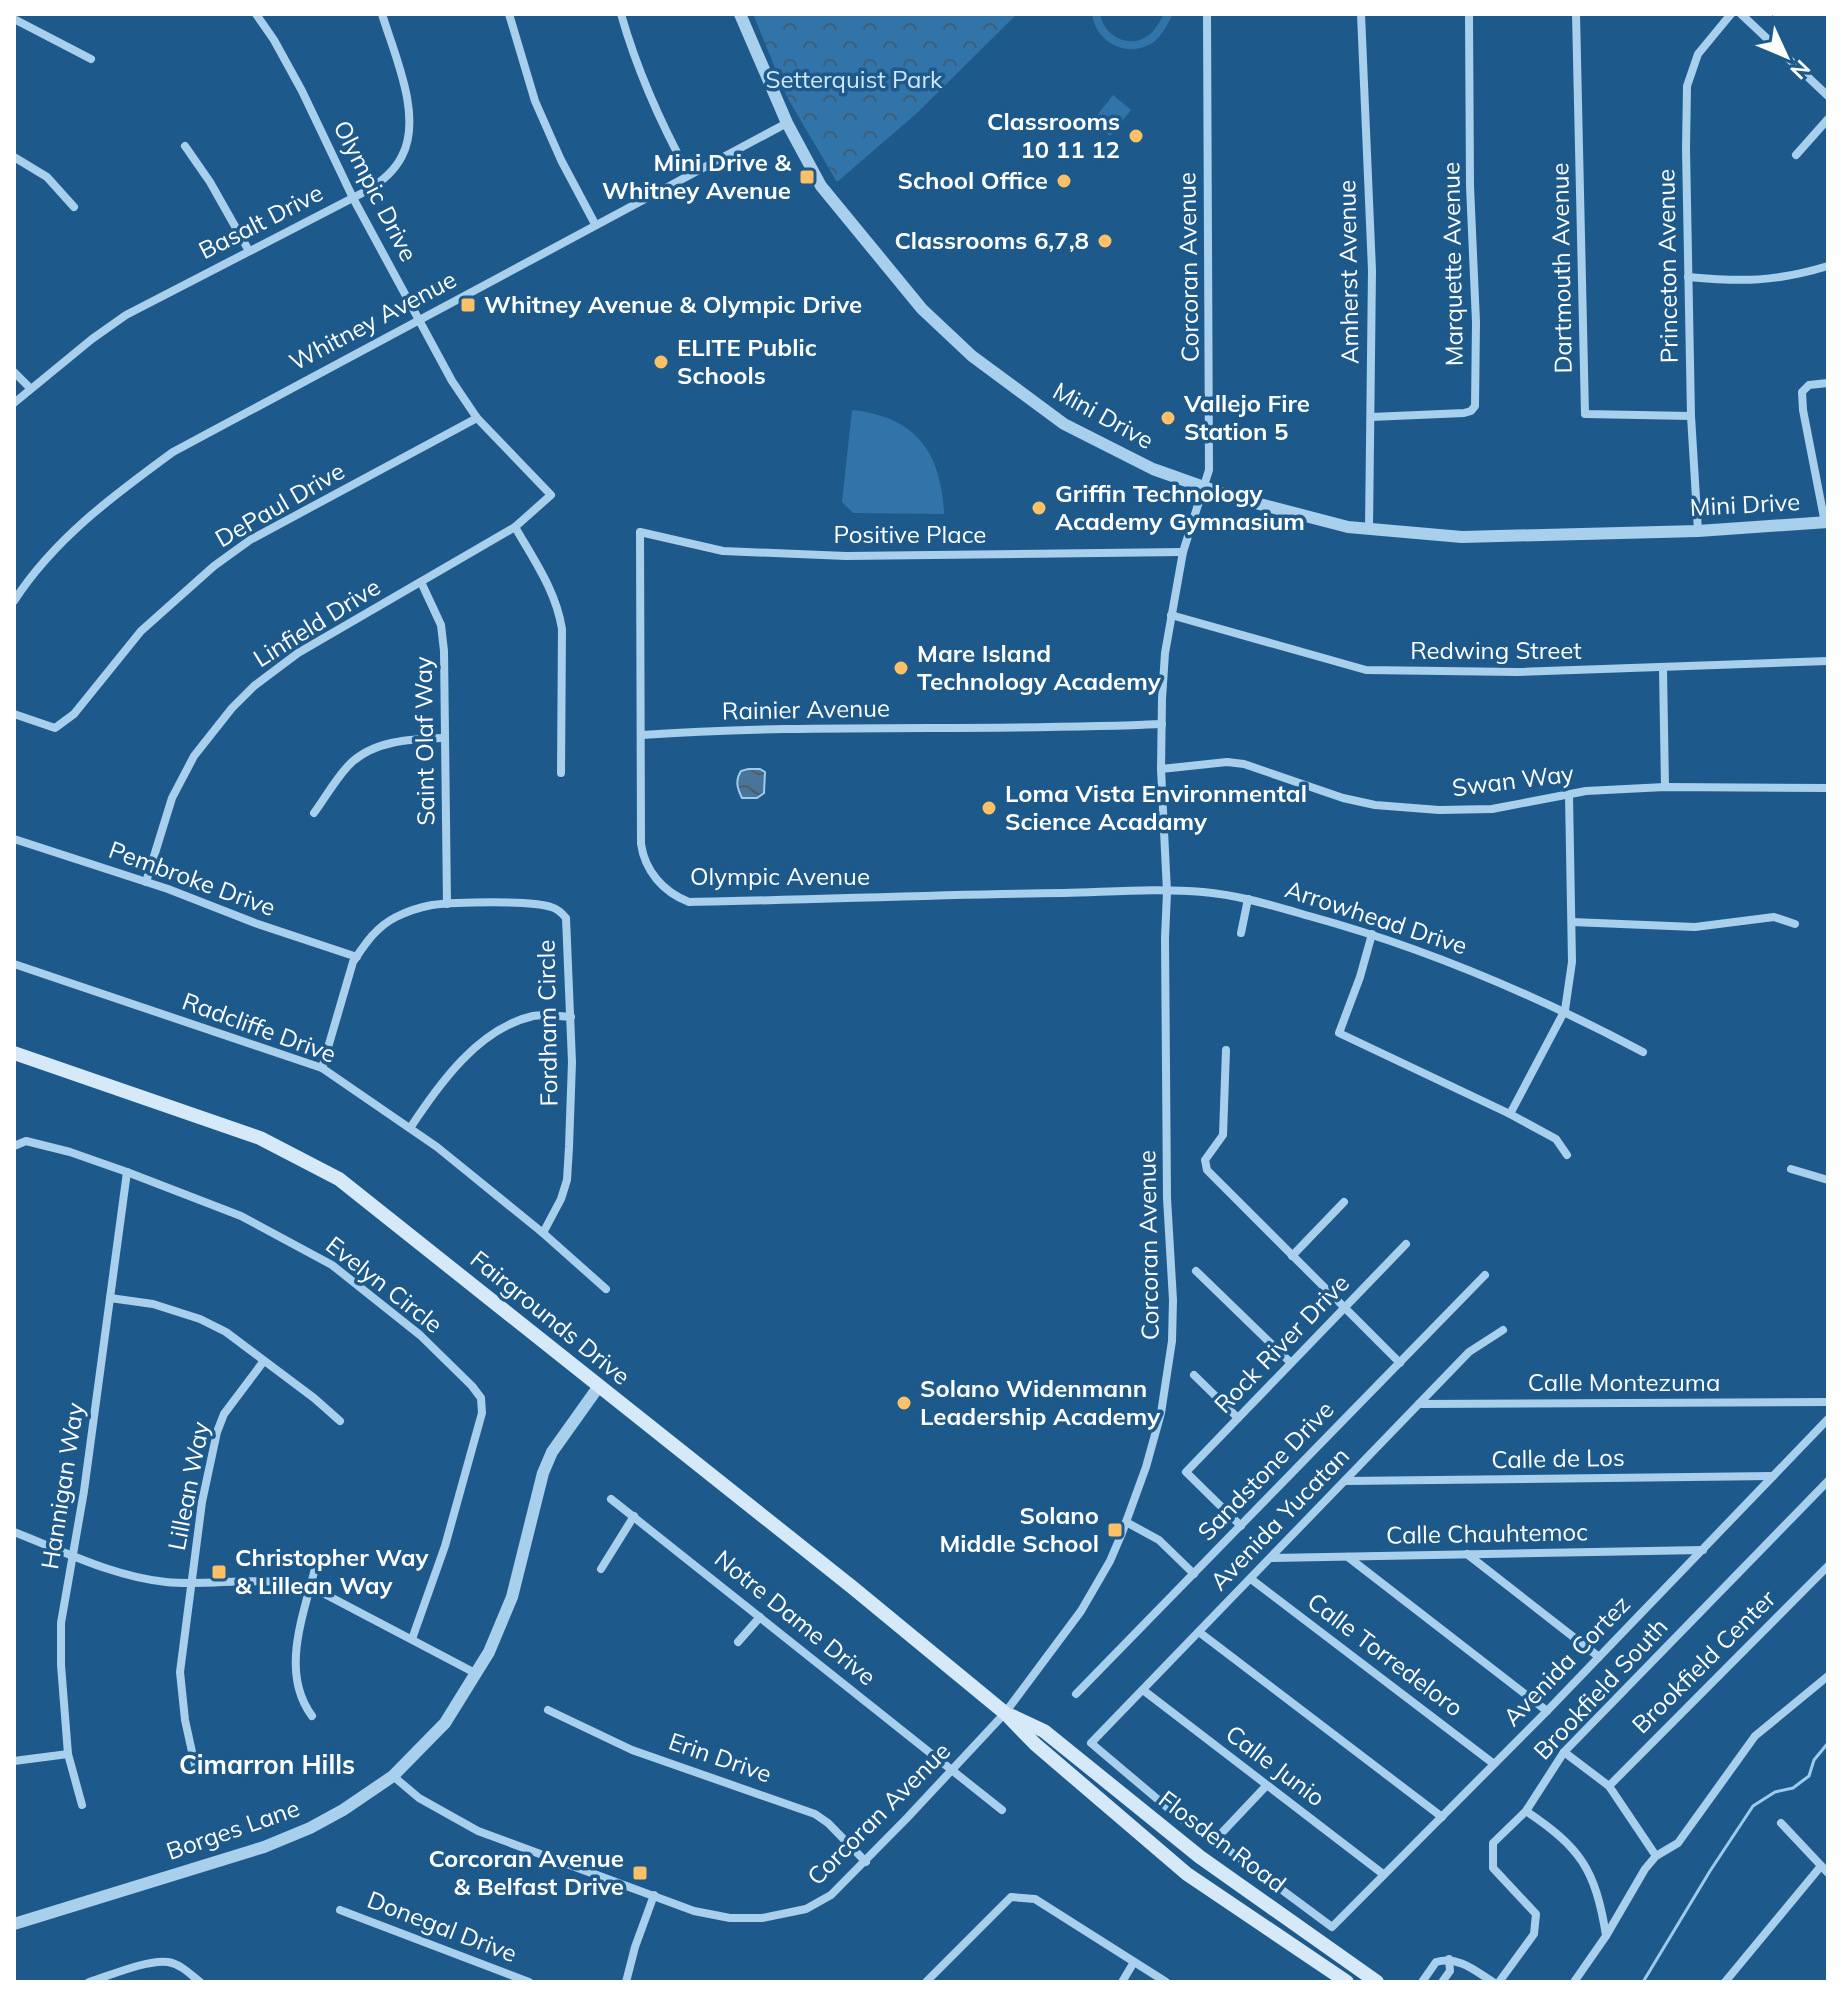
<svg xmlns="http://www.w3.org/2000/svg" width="1842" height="1996" font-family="Mulish,sans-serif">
	<defs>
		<pattern id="park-crowns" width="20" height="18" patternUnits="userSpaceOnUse" patternTransform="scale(2)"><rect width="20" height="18" fill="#3074a9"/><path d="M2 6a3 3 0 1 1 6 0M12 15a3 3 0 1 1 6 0" fill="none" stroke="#3f5e76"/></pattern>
		<pattern id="water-waves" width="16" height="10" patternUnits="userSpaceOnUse" patternTransform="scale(2)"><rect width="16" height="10" fill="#4a7598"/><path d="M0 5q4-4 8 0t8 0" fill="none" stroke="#4b5e6e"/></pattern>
	</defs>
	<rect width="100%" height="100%" fill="#1d5a8b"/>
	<g fill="#3074a9">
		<path d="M1092,14H1100C1104,36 1129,50 1149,35C1156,29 1160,21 1164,14H1173C1168,23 1163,34 1155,41C1130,60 1096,44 1092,14Z"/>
		<path d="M1113,95L1131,110L1110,136L1092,122Z"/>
		<path d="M852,410C916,417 941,452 944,514L853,513L842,502Z"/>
	</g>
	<path fill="url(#park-crowns)" d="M753,14H1017L917,113L837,182L787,97Z"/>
	<path fill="url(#water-waves)" stroke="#9ccbee" stroke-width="2" d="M748,769H760L765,772L764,793L757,798H742C737,788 735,780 741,771Z"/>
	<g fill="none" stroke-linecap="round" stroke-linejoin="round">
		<path stroke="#9ccbee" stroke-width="3" d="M1643,1982L1710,1871L1753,1806L1775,1792L1793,1788L1809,1776L1814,1760L1828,1743"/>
		<g stroke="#a8cfec" stroke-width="8">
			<path d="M509,14L535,101L561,160L595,224"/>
			<path d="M621,14C637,70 661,124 689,175"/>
			<path d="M1361,14L1372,270L1369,529"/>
			<path d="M1576,14L1585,414L1691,416"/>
			<path d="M1741,14L1828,96"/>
			<path d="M14,19L91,59"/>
			<path d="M185,146L210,182L249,251"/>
			<path d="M1796,155L1828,119"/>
			<path d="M14,157L47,177L74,207"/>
			<path d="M1688,277C1743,282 1775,282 1828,266"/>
			<path d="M14,372L30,388"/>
			<path d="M14,403L92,339L126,315L372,188C384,179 395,170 402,156C423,116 394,54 382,14"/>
			<path d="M1371,417L1464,413L1471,411L1475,406L1476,322L1470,186L1469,14"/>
			<path d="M1825,523L1803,410L1802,392L1809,385L1828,383"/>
			<path d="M515,527C534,560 556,591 562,629L561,773"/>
			<path d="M1698,531L1691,416L1686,149L1687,86L1698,54L1731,14"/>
			<path d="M1183,552L846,556L723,551L640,532L641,844C645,871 663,892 689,902C814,900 939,894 1064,893C1109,892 1157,888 1203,892C1239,895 1274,906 1309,916C1426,948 1536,995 1643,1052"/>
			<path d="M421,582L441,625L444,651L447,904"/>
			<path d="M14,601C55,538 113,496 173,452L787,123"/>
			<path d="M1171,615L1366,670L1518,672L1828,661"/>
			<path d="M1663,669L1665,787"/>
			<path d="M14,714L55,728L74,714L141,631L214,566L250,540L477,418"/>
			<path d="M642,735C815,723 989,732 1162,724"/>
			<path d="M1161,769L1227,762L1244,764L1343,798L1375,805L1439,810L1492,809L1586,791L1665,787L1828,788"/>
			<path d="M314,813C325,798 335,780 348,766C372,740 412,739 444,738"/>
			<path d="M14,839L168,889L255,923L357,957"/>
			<path d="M146,882L172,798L194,756L232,708L254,686L298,653L515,527L551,495L477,418L452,381L353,198L302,91L274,40L256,14"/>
			<path d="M1572,922L1695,927L1774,917L1795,924"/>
			<path d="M1241,933L1248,899"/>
			<path d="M1372,934L1360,977L1339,1033L1510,1114L1556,1139L1567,1155"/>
			<path d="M14,964L322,1068L437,1147L543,1233L606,1289"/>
			<path d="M1226,1050L1223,1135L1205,1160L1207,1170L1400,1363"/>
			<path d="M322,1068L353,962C365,944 376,927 396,917C406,912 421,907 432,905C454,902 532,900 551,907C558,909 562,913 566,918L572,1062L569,1147L567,1180L561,1199L543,1233"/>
			<path d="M1510,1114L1565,1010L1572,962L1569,795"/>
			<path d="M410,1128C440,1084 477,1029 533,1016C544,1014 559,1016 571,1017"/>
			<path d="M14,1146L26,1141L70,1152L127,1172L241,1216L332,1265L420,1335L472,1386L481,1398L482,1413L445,1546L412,1639"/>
			<path d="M1791,1169L1828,1180"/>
			<path d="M1292,1256L1344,1202"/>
			<path d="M1196,1271L1291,1363"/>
			<path d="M110,1298L153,1304L200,1319L226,1332L314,1398L340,1421"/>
			<path d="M1503,1330L1469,1352L1091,1743L1181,1819L1215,1840L1332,1927L1547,1711L1828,1419"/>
			<path d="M1194,1375L1238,1418"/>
			<path d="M1419,1404L1828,1402"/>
			<path d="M1345,1481L1773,1476"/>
			<path d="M611,1499L1002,1810"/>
			<path d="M1126,1522L1159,1540L1194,1574"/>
			<path d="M1241,1526L1186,1472L1406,1244"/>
			<path d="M14,1532C63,1551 114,1577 166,1582C218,1587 269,1572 319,1591L477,1674"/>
			<path d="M1467,1554L1599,1657"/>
			<path d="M1348,1557L1547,1711"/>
			<path d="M1272,1558L1703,1550"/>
			<path d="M601,1569L634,1516"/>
			<path d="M1251,1579L1494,1764"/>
			<path d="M1199,1632L1442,1817"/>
			<path d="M738,1642L760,1617"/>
			<path d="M1143,1690L1383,1874"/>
			<path d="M1076,1694L1485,1275"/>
			<path d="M548,1710L632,1750L815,1814L828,1823L866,1862"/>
			<path d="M312,1716C278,1670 306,1610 317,1560"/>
			<path d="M1564,1752L1609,1786L1656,1856"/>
			<path d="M14,1761L68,1754"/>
			<path d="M196,1770L185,1720L180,1672L202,1502L217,1432L224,1414L263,1362"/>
			<path d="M393,1776L419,1798L478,1831L694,1911L730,1918H762L806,1909L831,1895L907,1818L1005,1713L1081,1611L1110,1561L1122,1533L1146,1467L1161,1413L1172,1341L1173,1300L1167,1198L1165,938L1167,892L1161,769L1162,699L1165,653L1183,552L1209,470L1207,14"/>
			<path d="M1609,1786L1828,1566"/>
			<path d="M82,1805L68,1754L61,1665V1623L84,1491L127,1172"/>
			<path d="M1526,1811C1581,1848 1595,1869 1606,1935"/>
			<path d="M1781,1823L1828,1873"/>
			<path d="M1215,1840L1267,1785"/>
			<path d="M340,1910L529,1982"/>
			<path d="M89,1982C109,1976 148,1959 168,1962C181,1964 191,1975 200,1982"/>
			<path d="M626,1982L635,1947L654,1895"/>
			<path d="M926,1982L1011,1897L1035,1899L1166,1982"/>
			<path d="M1122,1982L1134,1962"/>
			<path d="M1422,1982L1436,1962C1459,1956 1474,1970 1493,1982"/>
			<path d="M1442,1982L1450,1971L1449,1959"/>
			<path d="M1499,1982L1534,1934L1536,1914L1493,1868V1843L1526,1811L1564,1752L1828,1481"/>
			<path d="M1574,1982L1606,1936L1645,1869L1656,1856L1678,1843L1755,1736L1828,1676"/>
			<path d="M1725,1982L1821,1866"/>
		</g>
		<g stroke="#a8cfec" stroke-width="12">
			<path d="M740,14L787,123L821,186L922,309L972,356L1064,424L1153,469L1229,496L1348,527L1462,537L1698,531L1828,522"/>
			<path d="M14,1924L264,1847L310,1828L343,1810L393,1776L445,1723L489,1652L512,1597L543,1473L552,1452L599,1386"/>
		</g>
		<g stroke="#d5e9f9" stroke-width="14">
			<path d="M14,1053L260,1138L339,1179L852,1587L1005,1713L1035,1744L1187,1874L1347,1982"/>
			<path d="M1012,1716L1044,1731L1200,1857L1377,1982"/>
		</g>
	</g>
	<g fill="#fcc067" stroke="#1d5a8b" stroke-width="3">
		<circle cx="1136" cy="136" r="8"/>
		<rect x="799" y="169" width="16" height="16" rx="4"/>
		<circle cx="1064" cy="181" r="8"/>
		<circle cx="1105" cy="241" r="8"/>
		<rect x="460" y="297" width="16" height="16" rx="4"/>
		<circle cx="661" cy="362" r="8"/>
		<circle cx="1168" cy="418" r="8"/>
		<circle cx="1039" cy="508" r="8"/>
		<circle cx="901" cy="668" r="8"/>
		<circle cx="989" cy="808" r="8"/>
		<circle cx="904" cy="1403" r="8"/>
		<rect x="1107" y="1522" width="16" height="16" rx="4"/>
		<rect x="211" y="1564" width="16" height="16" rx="4"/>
		<rect x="632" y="1865" width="16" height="16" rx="4"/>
	</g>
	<g text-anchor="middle" stroke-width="7" stroke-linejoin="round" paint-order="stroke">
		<g font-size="24" fill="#cee6f9" stroke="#1d5a8b">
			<text x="854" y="88">Setterquist Park</text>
		</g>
		<g font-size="24" font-weight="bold" fill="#fff" stroke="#1d5a8b" text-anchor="start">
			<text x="1120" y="130" text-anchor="end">Classrooms<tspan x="1120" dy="28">10 11 12</tspan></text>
			<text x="791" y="171" text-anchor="end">Mini Drive &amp;<tspan x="791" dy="28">Whitney Avenue</tspan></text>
			<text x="1048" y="189" text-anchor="end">School Office</text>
			<text x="1089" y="249" text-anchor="end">Classrooms 6,7,8</text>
			<text x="484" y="313">Whitney Avenue &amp; Olympic Drive</text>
			<text x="677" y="356">ELITE Public<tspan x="677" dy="28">Schools</tspan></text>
			<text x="1184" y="412">Vallejo Fire<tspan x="1184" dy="28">Station 5</tspan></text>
			<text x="1055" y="502">Griffin Technology<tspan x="1055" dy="28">Academy Gymnasium</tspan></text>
			<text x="917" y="662">Mare Island<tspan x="917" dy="28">Technology Academy</tspan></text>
			<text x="1005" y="802">Loma Vista Environmental<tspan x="1005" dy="28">Science Acadamy</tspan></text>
			<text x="920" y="1397">Solano Widenmann<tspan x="920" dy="28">Leadership Academy</tspan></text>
			<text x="1099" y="1524" text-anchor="end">Solano<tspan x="1099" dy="28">Middle School</tspan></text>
			<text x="235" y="1566">Christopher Way<tspan x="235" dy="28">&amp; Lillean Way</tspan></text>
			<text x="624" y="1867" text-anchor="end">Corcoran Avenue<tspan x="624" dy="28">&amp; Belfast Drive</tspan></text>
		</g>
		<g font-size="24" fill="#fff" stroke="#1d5a8b">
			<text transform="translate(375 191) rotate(63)" y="8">Olympic Drive</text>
			<text transform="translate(261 222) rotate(-27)" y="8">Basalt Drive</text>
			<text transform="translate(1453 264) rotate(-91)" y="8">Marquette Avenue</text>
			<text transform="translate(1668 266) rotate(-91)" y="8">Princeton Avenue</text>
			<text transform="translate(1189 267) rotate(-91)" y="8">Corcoran Avenue</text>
			<text transform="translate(1562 268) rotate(-91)" y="8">Dartmouth Avenue</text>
			<text transform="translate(1349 272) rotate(-91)" y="8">Amherst Avenue</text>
			<text transform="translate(373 321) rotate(-28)" y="8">Whitney Avenue</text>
			<text transform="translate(1103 416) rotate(29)" y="8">Mini Drive</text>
			<text transform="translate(280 505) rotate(-30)" y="8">DePaul Drive</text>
			<text transform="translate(1745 505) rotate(-3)" y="8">Mini Drive</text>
			<text x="910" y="543">Positive Place</text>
			<text transform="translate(317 623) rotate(-32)" y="8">Linfield Drive</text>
			<text x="1496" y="659">Redwing Street</text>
			<text transform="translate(806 710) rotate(-1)" y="8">Rainier Avenue</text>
			<text transform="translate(425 741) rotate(-91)" y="8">Saint Olaf Way</text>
			<text transform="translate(1513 781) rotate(-7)" y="8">Swan Way</text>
			<text x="780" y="885">Olympic Avenue</text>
			<text transform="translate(192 879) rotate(20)" y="8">Pembroke Drive</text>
			<text transform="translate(1376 918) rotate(18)" y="8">Arrowhead Drive</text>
			<text transform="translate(548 1023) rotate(-91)" y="8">Fordham Circle</text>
			<text transform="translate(259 1028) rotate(20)" y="8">Radcliffe Drive</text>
			<text transform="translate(1149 1245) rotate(-91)" y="8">Corcoran Avenue</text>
			<text transform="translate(384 1285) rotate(38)" y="8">Evelyn Circle</text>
			<text transform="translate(550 1318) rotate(39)" y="8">Fairgrounds Drive</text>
			<text transform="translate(1282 1344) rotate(-46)" y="8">Rock River Drive</text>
			<text x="1624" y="1391">Calle Montezuma</text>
			<text transform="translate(1558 1459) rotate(-1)" y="8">Calle de Los</text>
			<text transform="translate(1266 1471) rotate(-46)" y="8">Sandstone Drive</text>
			<text transform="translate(63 1486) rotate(-81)" y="8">Hannigan Way</text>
			<text transform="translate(189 1486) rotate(-79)" y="8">Lillean Way</text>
			<text transform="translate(1280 1519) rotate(-46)" y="8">Avenida Yucatan</text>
			<text transform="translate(1487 1534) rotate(-1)" y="8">Calle Chauhtemoc</text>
			<text transform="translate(795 1618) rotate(39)" y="8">Notre Dame Drive</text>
			<text transform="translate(1385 1655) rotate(37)" y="8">Calle Torredeloro</text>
			<text transform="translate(1567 1661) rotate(-46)" y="8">Avenida Cortez</text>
			<text transform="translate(1704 1662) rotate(-45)" y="8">Brookfield Center</text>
			<text transform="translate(1601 1689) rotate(-47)" y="8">Brookfield South</text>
			<text transform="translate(720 1758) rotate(19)" y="8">Erin Drive</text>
			<text transform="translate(1275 1766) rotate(37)" y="8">Calle Junio</text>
			<text transform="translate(879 1814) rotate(-45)" y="8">Corcoran Avenue</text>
			<text transform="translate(233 1830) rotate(-19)" y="8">Borges Lane</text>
			<text transform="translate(1222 1842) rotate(37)" y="8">Flosden Road</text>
			<text transform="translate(442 1927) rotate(21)" y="8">Donegal Drive</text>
		</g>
		<g font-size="26" font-weight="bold" fill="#fff" stroke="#1d5a8b">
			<text x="267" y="1774">Cimarron Hills</text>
		</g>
	</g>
	<rect width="1842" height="1996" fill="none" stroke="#ffffff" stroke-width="32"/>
	<g transform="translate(1786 56) rotate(134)" stroke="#1d5a8b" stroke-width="6" paint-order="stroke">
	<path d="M0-6L14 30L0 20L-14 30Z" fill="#ffffff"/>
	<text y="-12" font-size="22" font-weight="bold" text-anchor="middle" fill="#ffffff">N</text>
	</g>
</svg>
